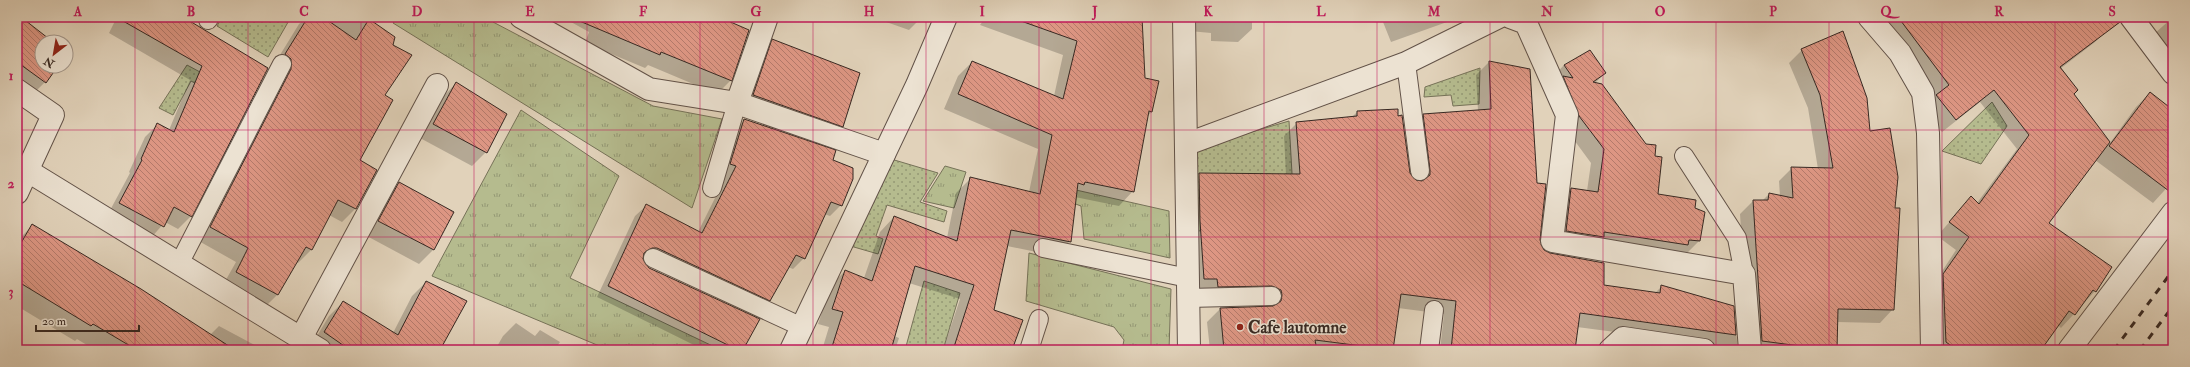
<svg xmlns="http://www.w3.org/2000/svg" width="2190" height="367" font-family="'IM FELL Double Pica',serif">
	<defs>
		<pattern id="grass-tufts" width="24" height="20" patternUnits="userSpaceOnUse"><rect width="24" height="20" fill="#b5bb8e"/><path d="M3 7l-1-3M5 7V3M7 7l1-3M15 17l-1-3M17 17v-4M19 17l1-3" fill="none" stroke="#949874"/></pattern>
		<pattern id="garden-dots" width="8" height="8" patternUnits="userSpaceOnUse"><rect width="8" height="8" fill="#b5bb8e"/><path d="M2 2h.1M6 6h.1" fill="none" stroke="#949874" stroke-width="1.8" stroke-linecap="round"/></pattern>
		<pattern id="building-back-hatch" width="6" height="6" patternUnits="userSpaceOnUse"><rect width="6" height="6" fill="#dd9683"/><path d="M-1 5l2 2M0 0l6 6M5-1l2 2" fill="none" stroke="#b47a6b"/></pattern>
	</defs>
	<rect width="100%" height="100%" fill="#e1d2ba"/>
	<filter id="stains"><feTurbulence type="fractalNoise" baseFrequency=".005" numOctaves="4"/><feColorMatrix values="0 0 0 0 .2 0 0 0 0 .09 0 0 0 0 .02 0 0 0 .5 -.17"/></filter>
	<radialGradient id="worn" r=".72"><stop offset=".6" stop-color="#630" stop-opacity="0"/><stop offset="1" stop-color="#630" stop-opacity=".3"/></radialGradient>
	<g fill="url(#grass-tufts)" stroke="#767258">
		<path d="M397,17H495L493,22L653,106L722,119L692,208L393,23Z"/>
		<path d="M521,110L619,176L570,278L721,350H609L432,276Z"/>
		<path d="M945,166L966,172L954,208L923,201Z"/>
		<path d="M1045,183L1169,211L1170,258L1084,239L1081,206L1046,193Z"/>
		<path d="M1029,253L1171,289L1169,350H1122L1124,340L1114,327L1026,301Z"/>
	</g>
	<g fill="url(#garden-dots)" stroke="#767258">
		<path d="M222,17H291L268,57L217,26Z"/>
		<path d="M187,65L250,99L244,109L191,81L173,115L159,108Z"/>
		<path d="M1480,68L1479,104L1453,106L1451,95L1424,97L1425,87Z"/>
		<path d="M1992,102L2007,126L1981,164L1942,151Z"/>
		<path d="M1289,121L1295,226L1197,231L1194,149Z"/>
		<path d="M891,159L938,173L920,202L947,211L944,222L887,205L876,236L883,239L878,254L847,245Z"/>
		<path d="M924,281L960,293L943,350H905Z"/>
	</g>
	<g fill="#0003">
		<path d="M17,17L52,42H42V66H56L45,82L31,96L17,86Z"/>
		<path d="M117,17H190L188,21L267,68L191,216L178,229L165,222L150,239L107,216L130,173L129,172L145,137L158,124L169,130L190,80L109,33Z"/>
		<path d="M307,17H321L324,19L325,17H364L394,37L384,95L358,160L376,170L355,209L342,222L329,215L311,250L298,263L296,262L278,294L264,308L223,285L236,262L197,240L272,68L299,24Z"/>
		<path d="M562,17H716L731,80L717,94L648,65L645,68L585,43L589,32Z"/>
		<path d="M872,17H922L909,30Z"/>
		<path d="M986,17H1141L1144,79L1152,112L1147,116L1133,191L1119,206L1075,197L1070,241L1056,256L1007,246L992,310L1011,350H943L960,299L909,283L894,336L899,338L895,350H822L829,327L818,324L831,285L845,271L864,278L880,232L894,217L947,238L956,193L970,179L1029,192L1038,149L944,109L958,76L972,62L1054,96L1063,55L980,25Z"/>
		<path d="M1189,17H1252V29L1238,42L1211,41V33L1189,31Z"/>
		<path d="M1381,17H1461L1391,42Z"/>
		<path d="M1873,17H2099L2108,29L2095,42L2060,69L2073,95L2110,143L2136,107L2150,93L2173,111V181L2153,203L2095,160L2048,223L2111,268L2095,291L2061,328L2058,325L2040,350H1933L1931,288L1956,250L1937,236L1971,198L1977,203L2017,149L1980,102L1942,132L1924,108L1936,96Z"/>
		<path d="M2173,17V61L2153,35Z"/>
		<path d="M773,40L842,126L825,143L737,112L756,57Z"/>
		<path d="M1802,50L1870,132L1894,209L1893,309L1880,323L1837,322L1836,350H1749L1740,214L1753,201H1762L1769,194L1780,196L1779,181L1792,168L1818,169L1808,108L1789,63Z"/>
		<path d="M1489,62L1543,251L1603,286L1655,293L1661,287L1733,306L1738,350H1684L1676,340L1577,327L1574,350H1440L1444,314L1398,308L1392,350H1210L1207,322L1220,309L1269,308L1268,303L1191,292L1187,187L1200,174L1286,175L1284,136L1297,123L1351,118L1357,112L1417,182L1411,128L1424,115L1478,111L1476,75Z"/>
		<path d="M1564,65L1605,73L1594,84L1657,195L1703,212L1699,241L1685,255L1553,244L1557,203L1571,189L1587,191L1591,163L1566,129L1551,79Z"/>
		<path d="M456,83L486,152L472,166L420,138L443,97Z"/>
		<path d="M745,120L831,161L841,205L830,216L824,214L804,258L793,269L788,267L770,300L758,311L641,259L648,268L742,350H704L597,297L635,216L647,205L698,232L725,178L720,176L733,131Z"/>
		<path d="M17,129L22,132L17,139Z"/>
		<path d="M399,183L452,212L433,250L419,264L365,235L386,197Z"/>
		<path d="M32,226L210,335L219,326L260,348L259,350H95L77,339L75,341L17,306V241Z"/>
		<path d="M426,282L439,350H316L311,346L329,316L343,302L393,333L412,296Z"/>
		<path d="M516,323L535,336L540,330L560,342L555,349L557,350H495L503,336Z"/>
		<path d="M17,342L31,350H17Z"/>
	</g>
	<g fill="url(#building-back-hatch)" stroke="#372822">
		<path d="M17,17H21L53,42H42V66H58L46,83L17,62Z"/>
		<path d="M116,17H183L268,68L192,217L174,207L164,227L119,203L142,160L141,159L157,123L174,132L202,66Z"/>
		<path d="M308,17H323L356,40L369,19L395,37L393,45L412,55L385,95L393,100L360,160L377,170L356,209L338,200L312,250L306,247L278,295L236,272L248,248L210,227L291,69V59L285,54Z"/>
		<path d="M570,17H719L749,30L732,81L661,52L660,55Z"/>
		<path d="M1021,17H1142L1145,78L1159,81L1152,112L1149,111L1134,192L1085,182L1084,185L1078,183L1071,242L1011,230L994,310L1023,320L1012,350H953L974,285L915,266L891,350H831L843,312L832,309L845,270L872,281L894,216L957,241L970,177L1040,194L1052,135L958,94L972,61L1063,99L1077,41L1021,21Z"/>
		<path d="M1898,17H2119L2120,22L2060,67L2078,90L2074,94L2110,142L2049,223L2112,267L2096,292L2093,290L2075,315L2069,311L2041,350H1957L1946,342L1943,274L1969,237L1949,222L1971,196L1979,204L2029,135L1994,90L1956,120L1936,95L1949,85Z"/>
		<path d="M1843,31L1867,98L1870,131L1890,128L1898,177L1895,208H1900L1894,310L1838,309L1837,350H1800V346L1762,341L1753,200H1768L1769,193L1793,198L1791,167L1833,168L1820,95L1801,49Z"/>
		<path d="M772,39L860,73L843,127L753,95Z"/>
		<path d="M1590,50L1606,73L1593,82L1602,84L1646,144L1656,145L1655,156L1662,157L1658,194L1696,200L1695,208L1705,212L1700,241L1689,240L1688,245L1604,232V237L1566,231L1571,188L1598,192L1604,149L1579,116L1563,76L1573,78L1564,65Z"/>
		<path d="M1489,61L1530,69L1537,183L1546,184L1540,240L1544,250L1550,253L1604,263V285L1660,293L1661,285L1734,306L1736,335L1580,313L1575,350H1451L1456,301L1401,294L1393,350L1315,340L1317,350H1224L1220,308L1273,306L1281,301L1282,295L1281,290L1272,286L1218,287L1217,279H1204L1200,221L1199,173L1300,174L1296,122L1357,116V111L1398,109V116L1402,115L1410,173L1416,180L1422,181L1430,175V170L1423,114L1491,109Z"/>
		<path d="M456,82L507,114L487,153L433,124Z"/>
		<path d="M2150,92L2173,110V194L2109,146Z"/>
		<path d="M744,119L836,150L833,160L853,168V179L842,206L831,202L805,259L796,255L770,301L657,248H652L644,253L643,259L649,268L760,319L743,350H738L608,286L646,204L702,233L736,166L730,164Z"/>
		<path d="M399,182L454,212L434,250L378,221Z"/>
		<path d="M32,224L141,289L235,350H137L93,324L91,326L17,281V250Z"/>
		<path d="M426,281L467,301L440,350H350L324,332L343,301L398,335Z"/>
	</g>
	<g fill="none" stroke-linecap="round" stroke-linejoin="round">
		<g stroke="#625248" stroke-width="20">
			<g id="lane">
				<path d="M208,20L210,17"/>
				<path d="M1406,63L1420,171"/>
				<path d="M1684,156L1737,238L1744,274"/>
				<path d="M712,188L737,103"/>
				<path d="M1043,248L1188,278"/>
				<path d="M653,258L802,327"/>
				<path d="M179,264L282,64"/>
				<path d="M1188,298L1272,296"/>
				<path d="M1029,350L1039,319"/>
				<path d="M1429,350L1434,310"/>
			</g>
		</g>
		<g stroke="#625248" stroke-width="24">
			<g id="street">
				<path d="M521,17L649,89L737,103"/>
				<path d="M767,17L737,103L884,154"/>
				<path d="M1184,17L1189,350"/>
				<path d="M1510,17L1526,23L1567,115L1552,241L1744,274L1750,350"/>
				<path d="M1869,17L1900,53L1923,93L1928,133L1932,350"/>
				<path d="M2131,17L2173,73"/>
				<path d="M17,90L53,115L17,193"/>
				<path d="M1187,144L1406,63L1499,17"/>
				<path d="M28,171L320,350"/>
				<path d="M301,338L437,85"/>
				<path d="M791,350L917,85L946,17"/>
				<path d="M1610,350L1623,338L1704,350"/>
				<path d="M2069,350L2173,213"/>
			</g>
		</g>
		<use href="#lane" stroke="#ece2d2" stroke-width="18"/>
		<use href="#street" stroke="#ece2d2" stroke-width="22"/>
		<g stroke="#372822" stroke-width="3" stroke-dasharray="7 7" stroke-linecap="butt">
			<path d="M2114,350L2173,270"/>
			<path d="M2140,350L2173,306"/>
		</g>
	</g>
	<path fill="none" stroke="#c2185b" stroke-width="1" stroke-opacity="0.55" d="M135,17V350M248,17V350M361,17V350M474,17V350M587,17V350M700,17V350M813,17V350M926,17V350M1039,17V350M1151,17V350M1264,17V350M1377,17V350M1490,17V350M1603,17V350M1716,17V350M1829,17V350M1942,17V350M2055,17V350M17,130H2173M17,237H2173"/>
	<circle fill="#8f2418" stroke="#ece2d2" stroke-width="1.5" cx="1240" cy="327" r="4"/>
	<g text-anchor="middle" stroke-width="3" stroke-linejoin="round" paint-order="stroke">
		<g font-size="17" font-weight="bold" fill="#372822" stroke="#ece2d2" text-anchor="start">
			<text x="1248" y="333">Cafe lautomne</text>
		</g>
	</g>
	<rect width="2190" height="367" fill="none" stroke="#e1d2ba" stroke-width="44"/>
	<g transform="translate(54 54) rotate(211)"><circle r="19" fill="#ece2d2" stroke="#a4988c"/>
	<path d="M0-3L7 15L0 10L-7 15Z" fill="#8f2418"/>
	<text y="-6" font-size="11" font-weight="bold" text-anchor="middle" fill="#372822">N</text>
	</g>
	<path d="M36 325v6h103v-6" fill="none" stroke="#372822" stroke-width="2"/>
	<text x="42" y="325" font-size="12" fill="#372822" stroke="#ece2d2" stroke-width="3" paint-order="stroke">20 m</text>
	<rect x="22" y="22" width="2146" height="323" fill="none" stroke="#c2185b" stroke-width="1.5"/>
	<g font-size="13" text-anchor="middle" font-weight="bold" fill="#c2185b">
		<text x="78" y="16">A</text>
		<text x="191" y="16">B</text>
		<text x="304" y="16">C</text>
		<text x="417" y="16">D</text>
		<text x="530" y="16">E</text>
		<text x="643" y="16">F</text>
		<text x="756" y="16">G</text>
		<text x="869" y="16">H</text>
		<text x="982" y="16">I</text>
		<text x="1095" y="16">J</text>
		<text x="1208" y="16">K</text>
		<text x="1321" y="16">L</text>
		<text x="1434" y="16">M</text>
		<text x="1547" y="16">N</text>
		<text x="1660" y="16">O</text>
		<text x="1773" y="16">P</text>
		<text x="1886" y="16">Q</text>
		<text x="1999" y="16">R</text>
		<text x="2112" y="16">S</text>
		<text x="11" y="80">1</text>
		<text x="11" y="188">2</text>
		<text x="11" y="296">3</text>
	</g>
	<rect width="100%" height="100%" filter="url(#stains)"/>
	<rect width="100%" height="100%" fill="url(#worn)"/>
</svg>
